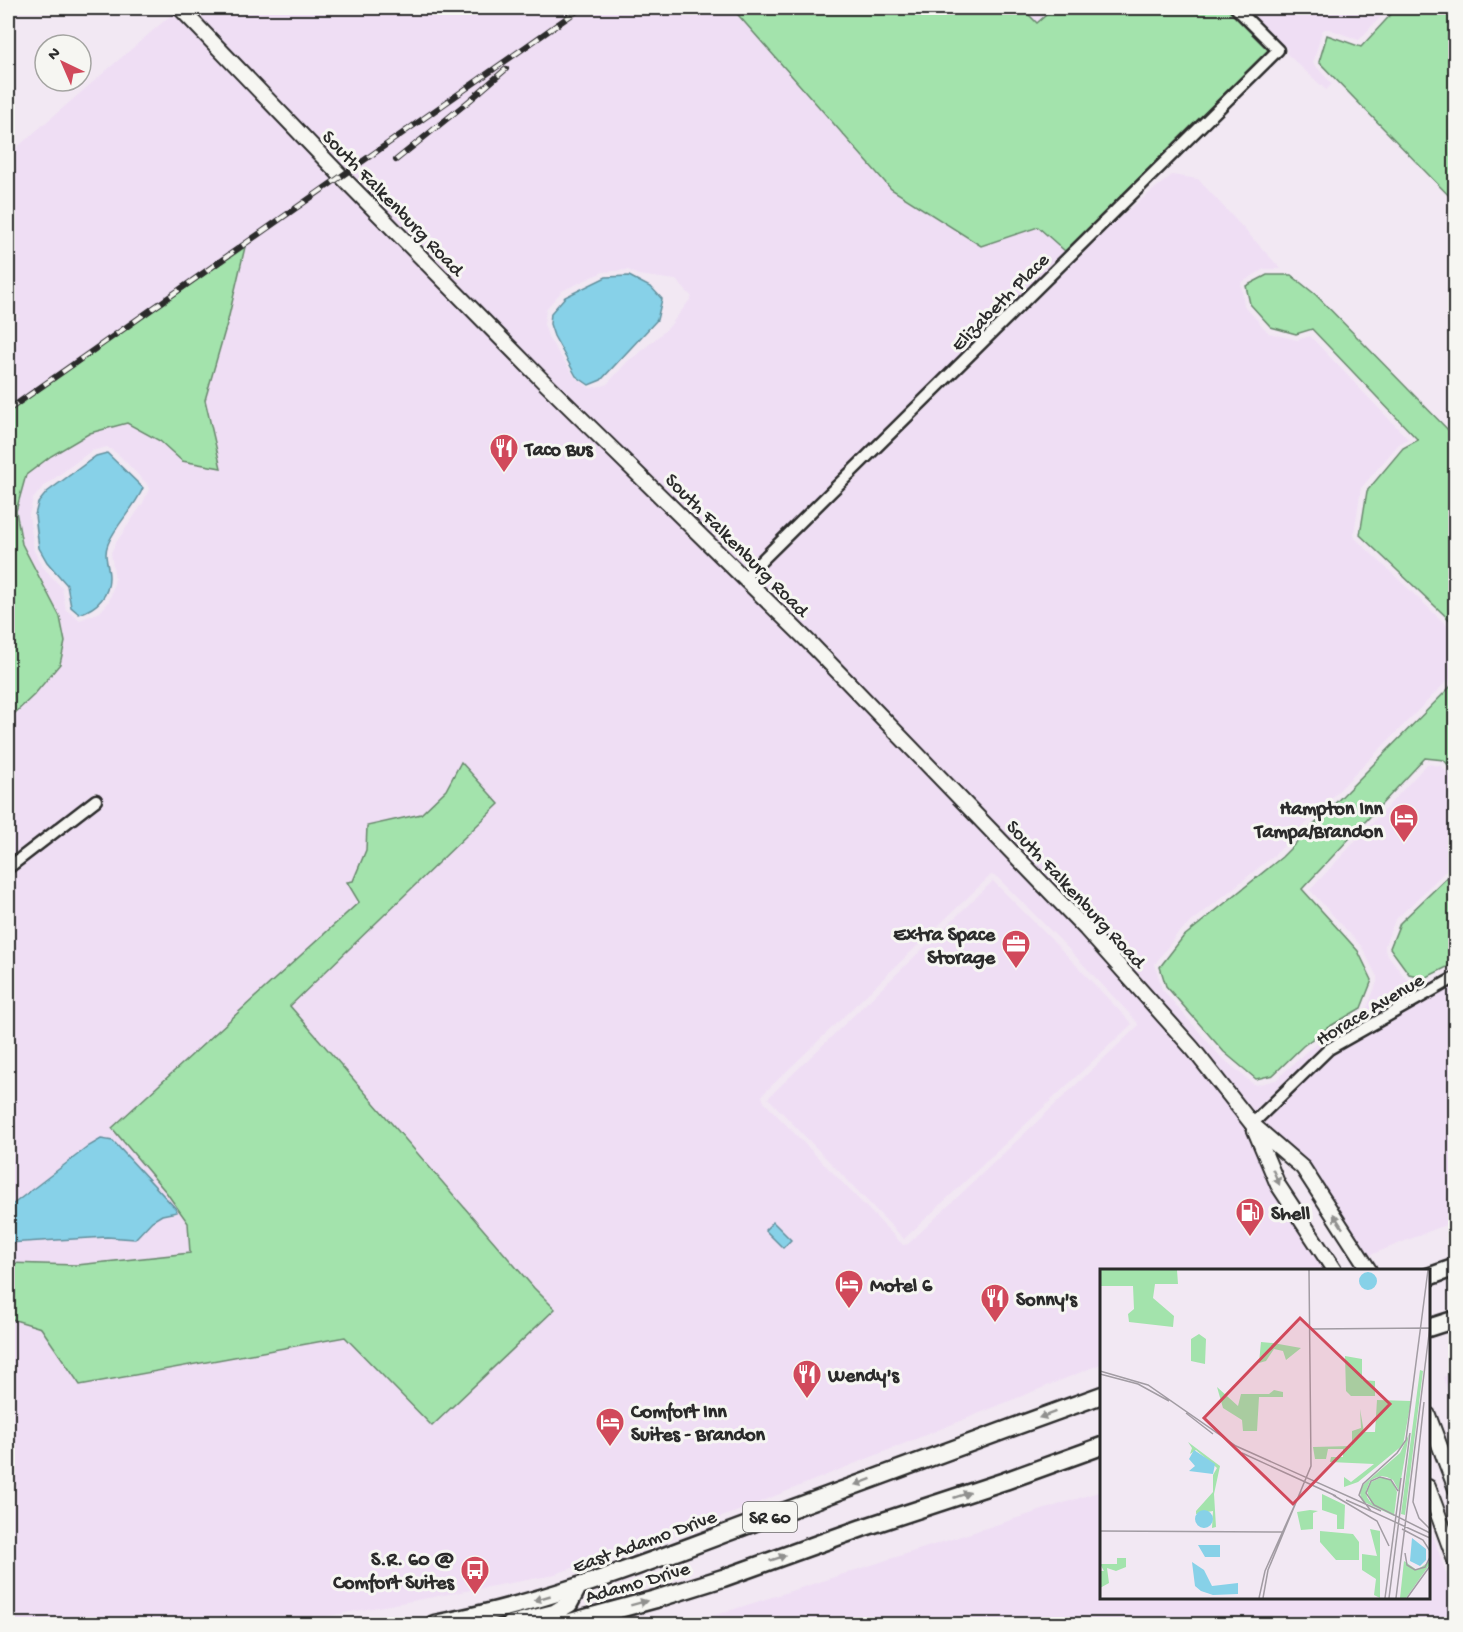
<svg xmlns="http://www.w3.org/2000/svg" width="1463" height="1632" font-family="'Gochi Hand',sans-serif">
	<rect width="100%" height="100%" fill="#f2e8f3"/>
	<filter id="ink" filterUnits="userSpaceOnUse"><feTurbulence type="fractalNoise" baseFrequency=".0167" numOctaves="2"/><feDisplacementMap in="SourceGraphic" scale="12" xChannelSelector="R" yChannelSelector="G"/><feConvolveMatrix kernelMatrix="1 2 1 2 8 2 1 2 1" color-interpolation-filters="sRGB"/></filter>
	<g filter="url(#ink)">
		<g fill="#efdef4" fill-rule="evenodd">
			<path d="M165,8H171L338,183L538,385L740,582L1081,934L1188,1053L1243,1122V1124L1247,1128L1273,1188L1326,1270H1102L1101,1364L733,1513L549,1576L285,1624H8V1318L41,1328L80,1385L345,1337L432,1425L555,1309L534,1288L289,1006L498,804L461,763L446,790L421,814L367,826L366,850L353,882L359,902L112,1128L166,1192L188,1223L190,1253L77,1265L8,1263V1243L107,1237L135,1239L152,1221L162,1215L175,1214L176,1209L113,1141L89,1146L8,1208V877L105,802L96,791L8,858V706L15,713L60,664V617L22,544L16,511L26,475L51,456L90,433L127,423L160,441L182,461L221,468L205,400L228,320L245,248L8,411V326L19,316L8,303V155L171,15ZM107,447L118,454L147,484L149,489L143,503L115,544L111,553L115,579L111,596L108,603L100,612L80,620L66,610L62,588L42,566L34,551L29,515L33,499L43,487L91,451ZM991,875L997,877L1061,941L1127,1011L1137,1022L1138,1026L908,1244L903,1245L764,1102L762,1096L764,1093Z"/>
			<path d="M189,8H732L891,189L981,246L1038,227L1065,251L744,568L547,376L349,175ZM628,270L638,275L676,280L692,297L669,327L638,354L629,360L606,385L590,388L575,377L549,339L544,324L546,309L562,291L603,272Z"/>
			<path d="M1022,8H1054L1037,23Z"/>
			<path d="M1245,8H1389L1359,40L1329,29H1325L1322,31L1313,63L1332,84L1326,90L1286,53L1288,50Z"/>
			<path d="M1172,175L1198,179L1281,269H1264L1241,283L1244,305L1246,308L1269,333L1297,340L1310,336L1408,439L1399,444L1361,488L1354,534L1355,538L1455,633V673L1278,852L1178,933L1155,964L1162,989L1220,1056L1252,1083L1256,1085L1276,1080L1307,1051L1331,1034L1365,1013L1377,982V977L1362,947L1310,890L1427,764L1441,766L1455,781V862L1395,920L1385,945V951L1406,979L1428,984L1323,1044L1252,1113L1198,1045L1091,924L755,578L1122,215Z"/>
			<path d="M993,881L1057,945L1132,1024L904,1239L768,1098Z"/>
			<path d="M1455,985V1221L1368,1256L1309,1165L1263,1124L1333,1055Z"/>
			<path d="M1455,1372V1412L1443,1377Z"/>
			<path d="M1101,1491L1102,1598H1428L1429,1524L1455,1599V1624H688Z"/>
		</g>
		<g fill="#a3e3ac" stroke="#67876c" stroke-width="1.5">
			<path d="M732,8H1022L1037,23L1054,8H1226L1268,50L1065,251L1038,227L981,246L891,189Z"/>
			<path d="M1397,8H1455V202L1319,62L1327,35L1361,47Z"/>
			<path d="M245,247L228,320L205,400L221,468L182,461L160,441L127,423L90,433L51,456L26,475L16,511L22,544L60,617L65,642L60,664L34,695L15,713L8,706V411Z"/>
			<path d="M1267,275H1291L1316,295L1455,437V625L1360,535L1367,491L1403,448L1418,440L1312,329L1296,334L1271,327L1250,304L1246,286Z"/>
			<path d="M1455,682V773L1444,760L1425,758L1302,889L1358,951L1372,980L1361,1008L1327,1028L1303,1046L1273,1075L1256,1079L1224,1052L1166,986L1160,967L1183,937L1282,857Z"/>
			<path d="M461,762L499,804L290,1006L534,1288L555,1309L432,1426L345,1337L80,1385L41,1328L8,1318V1263L77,1265L190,1253L188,1223L166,1192L112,1128L359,902L347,882L353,881L366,850L367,826L421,814L446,790Z"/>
			<path d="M1455,870V963L1425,978L1409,974L1390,948L1400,923Z"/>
		</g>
		<g fill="#87d1e8" stroke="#628f9c" stroke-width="1.5">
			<path d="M629,276L652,288L662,299L657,320L601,380L589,385L576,376L554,336L550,324L551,313L565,297L606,277Z"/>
			<path d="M107,453L143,488C134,509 116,524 108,544C103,556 109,565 109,577C109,596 97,608 79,614L71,607L67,585L47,562L39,548L35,515L38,503L47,492L96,456Z"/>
			<path d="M101,1139L113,1141L176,1209L177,1212L162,1215L152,1221L135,1239L107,1237L8,1243V1208L89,1146Z"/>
			<path d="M773,1222L791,1240L783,1248L765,1230Z"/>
		</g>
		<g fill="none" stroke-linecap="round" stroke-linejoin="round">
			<g stroke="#2b2b2b" stroke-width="15">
				<g id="minor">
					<path d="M745,577L1278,50L1236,8"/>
					<path d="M8,868L96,800"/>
					<path d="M1252,1124L1329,1049L1456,977"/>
				</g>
			</g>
			<g stroke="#2b2b2b" stroke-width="18">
				<g id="tertiary">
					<path d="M180,8L341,176L543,381L814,647L1086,929L1193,1049L1252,1124L1303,1168L1369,1270"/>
					<path d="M1254,1128L1278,1185L1334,1270"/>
					<path d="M1428,1415L1456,1489"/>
					<path d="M1428,1487L1456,1563"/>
				</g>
			</g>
			<g stroke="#2b2b2b" stroke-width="21">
				<g id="primary">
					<path d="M1428,1277L1456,1267"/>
					<path d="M1428,1328L1456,1319"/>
					<path d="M434,1624C548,1603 653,1560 761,1520C874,1478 988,1436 1102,1395"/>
					<path d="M511,1624L554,1613L569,1604L578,1587"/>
					<path d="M563,1624L656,1599L723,1578L862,1528L1005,1481L1102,1446"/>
				</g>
			</g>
			<use href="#minor" stroke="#f6f6f2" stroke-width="10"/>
			<use href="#tertiary" stroke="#f6f6f2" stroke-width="14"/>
			<use href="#primary" stroke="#f6f6f2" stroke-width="16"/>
			<g stroke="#2b2b2b" stroke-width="6">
				<g id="rail">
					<path d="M396,160L469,101L506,69"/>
					<path d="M8,410L581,8"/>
				</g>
			</g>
			<use href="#rail" stroke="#f6f6f2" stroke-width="4" stroke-dasharray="11" stroke-linecap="butt"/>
		</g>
		<defs><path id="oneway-solid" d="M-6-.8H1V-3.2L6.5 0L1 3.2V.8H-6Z" transform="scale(1.5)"/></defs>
		<g fill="#90908e">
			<use href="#oneway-solid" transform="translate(1276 1177) rotate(66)"/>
			<use href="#oneway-solid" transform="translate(1338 1221) rotate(-123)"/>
			<use href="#oneway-solid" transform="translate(1047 1415) rotate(160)"/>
			<use href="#oneway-solid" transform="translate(863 1482) rotate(160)"/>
			<use href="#oneway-solid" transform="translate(962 1495) rotate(-18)"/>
			<use href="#oneway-solid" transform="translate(778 1558) rotate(-19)"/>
			<use href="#oneway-solid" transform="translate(542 1598) rotate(164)"/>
			<use href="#oneway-solid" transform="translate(639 1603) rotate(-15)"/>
		</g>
	</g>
	<defs>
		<g id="restaurant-pin" transform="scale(1.5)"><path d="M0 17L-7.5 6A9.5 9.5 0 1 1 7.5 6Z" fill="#d1495b" stroke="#f6f6f2"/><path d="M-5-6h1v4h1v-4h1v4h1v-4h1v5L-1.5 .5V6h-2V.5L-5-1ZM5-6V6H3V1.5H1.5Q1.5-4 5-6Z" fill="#fff"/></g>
		<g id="hotel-pin" transform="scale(1.5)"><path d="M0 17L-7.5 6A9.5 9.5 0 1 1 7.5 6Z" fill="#d1495b" stroke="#f6f6f2"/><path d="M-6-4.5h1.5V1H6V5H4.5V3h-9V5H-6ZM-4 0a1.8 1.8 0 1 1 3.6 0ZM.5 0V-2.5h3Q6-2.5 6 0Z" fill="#fff"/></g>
		<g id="office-pin" transform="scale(1.5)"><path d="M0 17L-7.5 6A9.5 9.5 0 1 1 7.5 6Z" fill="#d1495b" stroke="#f6f6f2"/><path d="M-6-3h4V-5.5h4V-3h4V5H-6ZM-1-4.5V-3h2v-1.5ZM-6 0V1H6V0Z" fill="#fff"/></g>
		<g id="fuel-pin" transform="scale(1.5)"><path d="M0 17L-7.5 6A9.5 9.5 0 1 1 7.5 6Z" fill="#d1495b" stroke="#f6f6f2"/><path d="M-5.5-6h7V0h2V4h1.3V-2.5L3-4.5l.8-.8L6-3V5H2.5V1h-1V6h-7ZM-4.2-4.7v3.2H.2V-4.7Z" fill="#fff"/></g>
		<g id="bus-pin" transform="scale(1.5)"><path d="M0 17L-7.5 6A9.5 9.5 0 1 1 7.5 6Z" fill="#d1495b" stroke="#f6f6f2"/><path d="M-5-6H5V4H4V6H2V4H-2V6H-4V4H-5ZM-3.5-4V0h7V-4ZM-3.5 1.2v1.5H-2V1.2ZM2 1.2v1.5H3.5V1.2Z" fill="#fff"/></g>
	</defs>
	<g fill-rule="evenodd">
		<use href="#restaurant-pin" x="504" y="448"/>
		<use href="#hotel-pin" x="1404" y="818"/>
		<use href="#office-pin" x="1016" y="944"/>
		<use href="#fuel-pin" x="1250" y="1212"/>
		<use href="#hotel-pin" x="849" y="1284"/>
		<use href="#restaurant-pin" x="995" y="1298"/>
		<use href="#restaurant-pin" x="807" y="1374"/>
		<use href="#hotel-pin" x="610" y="1422"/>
		<use href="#bus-pin" x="475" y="1570"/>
	</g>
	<g text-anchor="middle" stroke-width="6" stroke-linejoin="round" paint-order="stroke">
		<rect fill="#f6f6f2" stroke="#686867" stroke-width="1.5" x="743" y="1502" width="54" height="30" rx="4.5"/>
		<g font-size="18" font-weight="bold" fill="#2b2b2b">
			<text x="770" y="1523">SR 60</text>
		</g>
		<g font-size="20" fill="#2b2b2b" stroke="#f6f6f2">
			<text transform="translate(394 202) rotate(46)" y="7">South Falkenburg Road</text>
			<text transform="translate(999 301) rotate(-45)" y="7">Elizabeth Place</text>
			<text transform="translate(738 544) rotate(45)" y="7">South Falkenburg Road</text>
			<text transform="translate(1077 893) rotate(47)" y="7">South Falkenburg Road</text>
			<text transform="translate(1369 1008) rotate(-31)" y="7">Horace Avenue</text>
			<text transform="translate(644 1540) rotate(-20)" y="7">East Adamo Drive</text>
			<text transform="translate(637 1581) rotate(-16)" y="7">Adamo Drive</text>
		</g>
		<g font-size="20" font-weight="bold" fill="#2b2b2b" stroke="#f6f6f2" text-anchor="start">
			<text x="525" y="455">Taco Bus</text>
			<text x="1383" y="814" text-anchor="end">Hampton Inn<tspan x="1383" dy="23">Tampa/Brandon</tspan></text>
			<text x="995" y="940" text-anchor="end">Extra Space<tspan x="995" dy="23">Storage</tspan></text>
			<text x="1271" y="1219">Shell</text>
			<text x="870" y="1291">Motel 6</text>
			<text x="1016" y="1305">Sonny's</text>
			<text x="828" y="1381">Wendy's</text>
			<text x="631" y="1417">Comfort Inn<tspan x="631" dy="23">Suites - Brandon</tspan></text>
			<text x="454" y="1565" text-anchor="end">S.R. 60 @<tspan x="454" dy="23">Comfort Suites</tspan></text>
		</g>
	</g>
	<g transform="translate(1100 1269)">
		<rect width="330" height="330" fill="#f2e8f3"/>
		<path d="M0,1H77L78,15H55L53,29L74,47L73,58L29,53L28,45L34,40L33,17H0ZM99,65L106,70L105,95L91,92V70ZM161,73L173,74L201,79L186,91L183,82L174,80L166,92L159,94ZM245,87L262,90V111L275,112V127H251L246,122ZM320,101L323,102L305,246L301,245ZM117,118L138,137L141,125H169L174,121L183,123V128H159L157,162H143L142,151L123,139ZM277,131L311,132L303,176L258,213L244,218V208L251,213L274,195L230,193L231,188H243V180H228L226,190H215L213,178L252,177V162L261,159L260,140L264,163H275ZM309,165L299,222L293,211L287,208L281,207L275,209L270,212L266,222L267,228L271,234L267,222L271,213L282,208L292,212L297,223L294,247L262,232L260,224L263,216L300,184ZM88,173L120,197L114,225L116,258L112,259L113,242L96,245V242L113,223V206L117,199L96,181L90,185L92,179ZM222,225L245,236L244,260H237V246L222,241ZM210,241L218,242L213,244V260L201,261L197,243ZM270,260L280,262V329L274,326L276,310L262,301V285L277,287ZM220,262L253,265L259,273V291H236L220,273ZM17,289H26V298L16,302L7,299L9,314L0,319V302H4L0,295H17ZM304,292L317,301L330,292V295L306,329H300Z" fill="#a3e3ac"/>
		<path d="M259 12a9 9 0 1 1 18 0a9 9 0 1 1-18 0ZM94,181L115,195L113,205L89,202L95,197L89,190ZM95 250a9 9 0 1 1 18 0a9 9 0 1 1-18 0ZM312,269L326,280V291L320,297L310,292ZM98,276H120V288H105ZM92,293L104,301L112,317L138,314V325L113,326L101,322L95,317Z" fill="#87d1e8"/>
		<path fill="none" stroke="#a29ca3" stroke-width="1.5" d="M328,1L306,171L297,184L263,215L259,226L271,242L330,269M211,60L329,59M0,102L48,116L136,177L281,242M0,105L38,115L69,132M324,133L313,233L319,249L330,260M86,144L113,165M142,184L236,227M298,222L291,211L280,208L271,212L266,224L274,236L330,264M233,226L277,252L289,277M246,231L271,242M302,260L323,271L330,282M0,262L184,263M305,284L307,296L315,301L325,298L330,288M159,329L165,302L201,222M163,329L168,301L211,197L209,1M285,329L301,209M289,329L310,164M296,329L330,57M307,329L330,297"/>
		<path fill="#d1495b" fill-opacity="0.15" stroke="#d1495b" stroke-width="3" d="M200,49L290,135L193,235L104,149Z"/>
		<rect width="330" height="330" fill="none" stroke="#2b2b2b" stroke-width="3"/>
	</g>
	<rect width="1463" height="1632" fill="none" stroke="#f6f6f2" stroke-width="30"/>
	<rect x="15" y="15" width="1433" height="1602" fill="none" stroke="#2b2b2b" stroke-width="2" filter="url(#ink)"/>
	<g transform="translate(63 63) rotate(316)"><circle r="28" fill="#f6f6f2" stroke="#a5a5a2" stroke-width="1.5"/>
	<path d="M0-4.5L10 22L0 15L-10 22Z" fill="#d1495b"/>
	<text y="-9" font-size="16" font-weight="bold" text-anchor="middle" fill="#2b2b2b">N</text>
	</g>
</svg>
